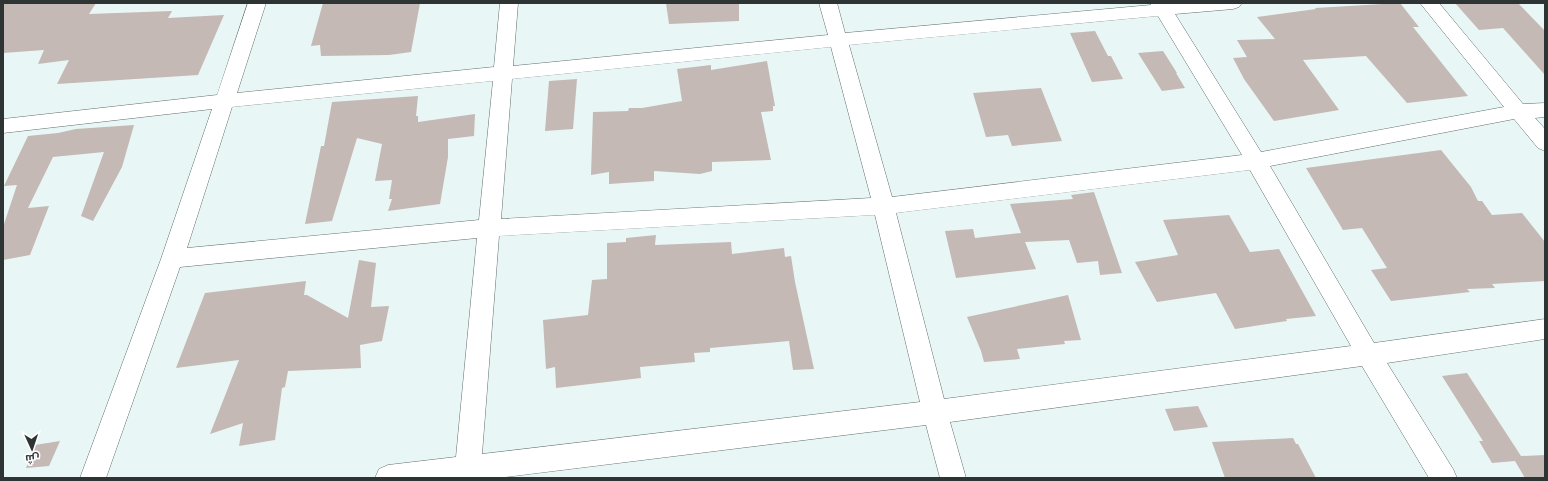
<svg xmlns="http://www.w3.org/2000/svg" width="1548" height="481" font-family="Merriweather,Cairo,serif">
	<rect width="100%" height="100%" fill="#e9f6f6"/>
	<g fill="#c4b9b5">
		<path d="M3,3H96L89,14L172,11L168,18L224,15L198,75L57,84L69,60L38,64L44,50L3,53Z"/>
		<path d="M323,3H420L411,52L389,55L321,56L320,45L311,46Z"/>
		<path d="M666,3H739V21L669,24Z"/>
		<path d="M1400,3L1419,27H1413L1468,96L1407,103L1366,56L1303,60L1339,110L1274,121L1244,79L1233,58L1247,57L1237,40L1275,39L1257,17L1316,9L1315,8Z"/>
		<path d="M1455,3H1518L1545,31V75L1503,28L1479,30Z"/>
		<path d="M1095,31L1108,56H1111L1123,79L1092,82L1070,33Z"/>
		<path d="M1163,51L1177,73H1176L1185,88L1162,91L1138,53Z"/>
		<path d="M767,61L775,106H773V111L761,112L771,160L712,162V171L700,174L654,171V181L609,184V172L591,175L593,112L628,111L629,108H642L682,101L677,69L711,65V70Z"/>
		<path d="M577,79L573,129L545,131L549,81Z"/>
		<path d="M1041,88L1062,141L1012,146L1008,135L986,137L973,93Z"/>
		<path d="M418,96L416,116H418V122L475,114L474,136L448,139V157L440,204L388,211L392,199H389L392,180L375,181L382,144L357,138L332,221L305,224L321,146H324L332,102Z"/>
		<path d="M134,125L122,167L93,221L81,216L104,152L53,157L28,208L49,206L30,255L3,260V227L17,185L4,186L28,136L58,133L76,129Z"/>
		<path d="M1441,150L1471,187L1478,201H1482L1492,215L1522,213L1545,242V281L1492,284L1495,288L1467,289L1470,292L1391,301L1371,270L1387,268L1362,228L1343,230L1306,168Z"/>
		<path d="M1094,192L1122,273L1100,275L1098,261L1077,263L1069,240L1025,242L1036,269L956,278L945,231L973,229L975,238L1021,233L1010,204L1073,199L1071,195Z"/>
		<path d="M1229,215L1250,252L1279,249L1316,316L1286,319L1287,321L1235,329L1216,293L1157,302L1135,262L1178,255L1163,220Z"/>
		<path d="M656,235L655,245L731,242L732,254L784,248L785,257L791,256L795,282L814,369L793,370L789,341L710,348V352L694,353L695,362L640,367L641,378L556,388L555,367L546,369L543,320L588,315L592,280L607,279V243L626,242V238Z"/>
		<path d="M359,260L376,263L371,307L389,306L382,341L360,345L361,368L288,371L285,387L282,388L275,440L239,446L243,423L210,434L239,360L176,368L205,293L306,281L304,295H307L348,318Z"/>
		<path d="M1068,295L1081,340L1064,341L1065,344L1017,349L1020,359L984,362L981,351L967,317Z"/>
		<path d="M1467,373L1521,456L1545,455V478H1525L1515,461L1492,463L1479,441H1483L1442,376Z"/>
		<path d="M1198,406L1208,427L1174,431L1165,409Z"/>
		<path d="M1293,438L1296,444H1298L1316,478H1225L1212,442Z"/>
		<path d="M60,441L49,466L26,468L35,445Z"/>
	</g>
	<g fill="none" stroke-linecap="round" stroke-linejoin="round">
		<g stroke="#626e6e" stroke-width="1">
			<path id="street" d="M248,3H266L237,93L494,67L500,3H518L513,66L828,35L819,3H837L845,33L1151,5L1150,3H1242L1239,7L1233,9L1175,14L1261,152L1504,107L1420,3H1439L1523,104L1545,103V117L1535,118L1545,129V151L1538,148L1514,119L1270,166L1374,343L1545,319V339L1387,363L1453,469L1457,478H1429L1362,366L950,422L966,478H940L926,425L497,478H375L379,469L388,465L456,457L477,238L180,267L106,478H80L161,259L212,109L3,133V119L217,95ZM1158,16L1242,155L892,197L849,45ZM831,47L871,198L501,219L512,79ZM493,81L479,220L187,248L232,107ZM1250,170L1351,346L944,399L896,213ZM875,215L920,402L482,454L499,236Z"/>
		</g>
		<use href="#street" fill="#fff" fill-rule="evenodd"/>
	</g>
	<rect width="1548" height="481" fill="none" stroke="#2e3333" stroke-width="8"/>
	<g transform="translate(32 449) rotate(177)" stroke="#ffffff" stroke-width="3" paint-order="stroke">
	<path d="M0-3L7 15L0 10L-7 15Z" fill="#2e3333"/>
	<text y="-6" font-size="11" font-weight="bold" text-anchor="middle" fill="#2e3333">ش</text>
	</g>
</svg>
